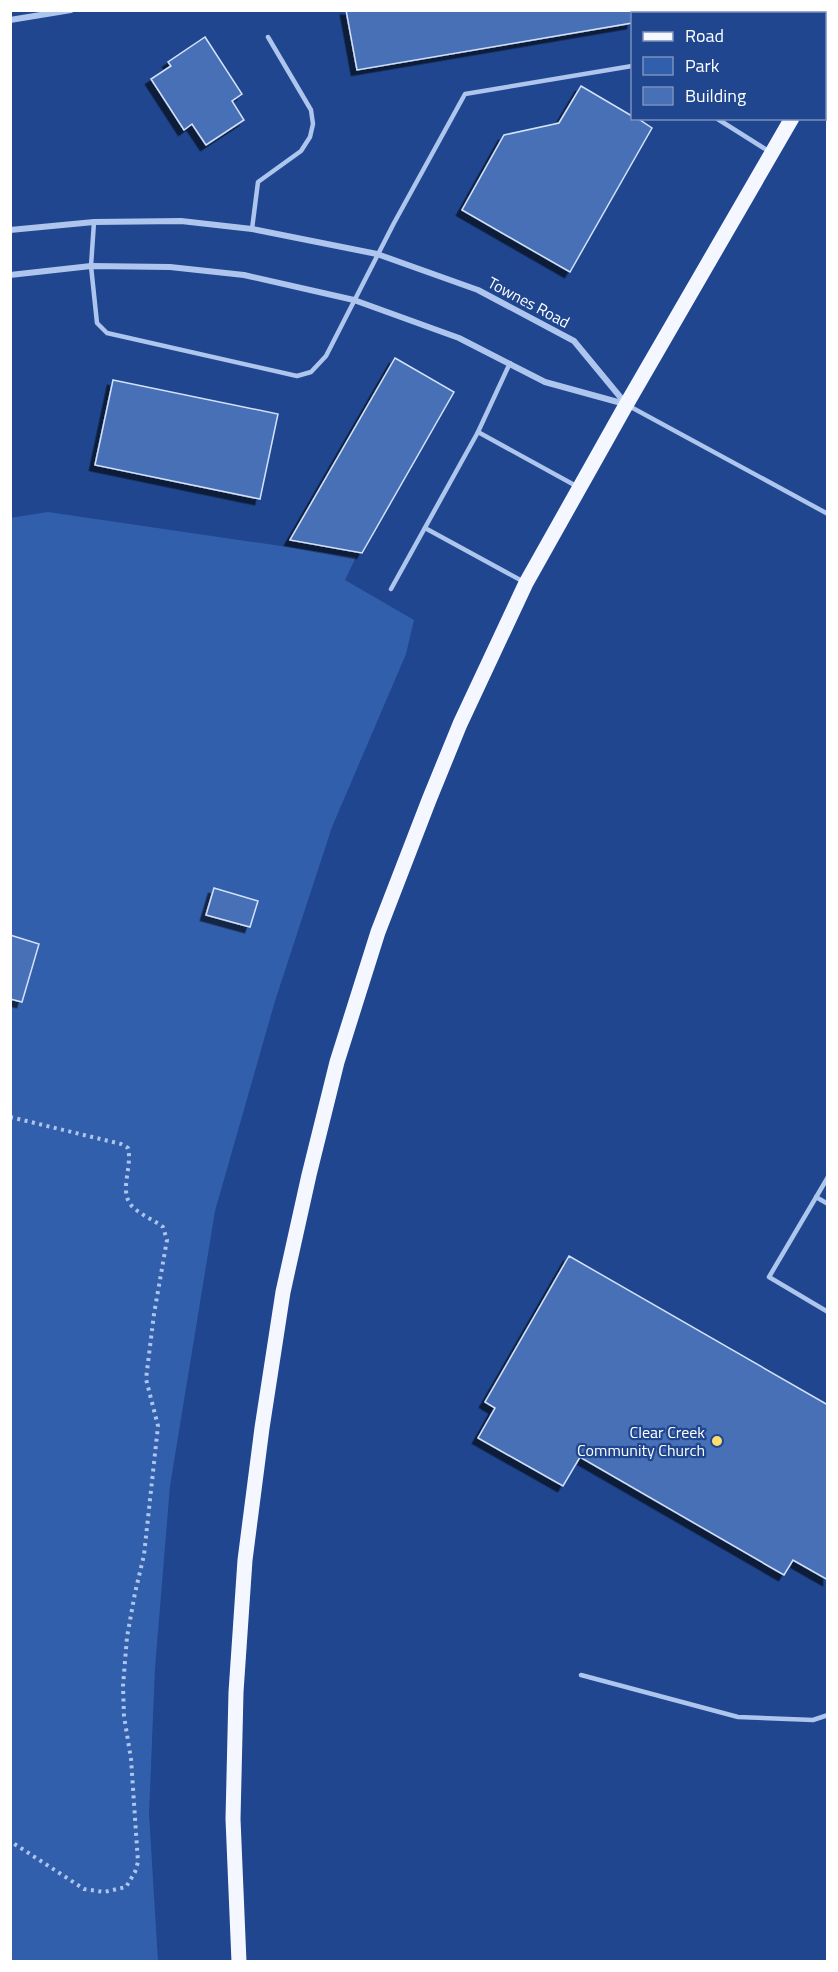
<svg xmlns="http://www.w3.org/2000/svg" width="838" height="1972" font-family="'Titillium Web',sans-serif">
	<defs>
		<filter id="shadow"><feDropShadow dx="-5.5" dy="5.5" stdDeviation="0" flood-color="#0009"/></filter>
	</defs>
	<rect width="100%" height="100%" fill="#1f468f"/>
	<path fill="#325fac" d="M48,512L356,557L345,580L414,620L406,654L332,827L275,1001L215,1211L170,1486L155,1668L149,1814L158,1961L11,1962L10,518Z"/>
	<g fill="#4770b6" stroke="#d3e1f9" stroke-width="1.5" filter="url(#shadow)">
		<path d="M346,10H659L657,14H632V23L357,70Z"/>
		<path d="M205,37L242,94L232,101L244,120L206,145L192,124L184,130L151,79L171,66L168,62Z"/>
		<path d="M581,86L632,116V118H637L652,128L570,272L462,210L504,135L559,123Z"/>
		<path d="M395,358L454,392L362,553L290,540Z"/>
		<path d="M113,380L278,414L260,499L95,465Z"/>
		<path d="M214,888L258,901L250,927L206,915Z"/>
		<path d="M10,935L39,944L22,1002L10,999Z"/>
		<path d="M569,1256L828,1405V1580L793,1560L784,1575L580,1457L563,1486L478,1438L495,1408L485,1402Z"/>
	</g>
	<g fill="none" stroke-linecap="round" stroke-linejoin="round">
		<path stroke="#aec5ed" stroke-width="4" stroke-dasharray="3 4.5" stroke-linecap="butt" d="M10,1117L121,1144L128,1148C133,1168 117,1194 134,1208C143,1216 154,1220 163,1227L167,1240L154,1314L146,1379L158,1426L144,1555L135,1593L127,1637L123,1686L124,1716L131,1759L138,1862L135,1872L126,1887L104,1892L84,1889L10,1841"/>
		<g stroke="#aec5ed" stroke-width="4.5">
			<path d="M709,14L711,10"/>
			<path d="M716,118L770,152"/>
			<path d="M94,222L91,266L97,323L107,333L297,376L311,372L326,356L394,223L465,94L632,66"/>
			<path d="M252,229L258,182L301,151L310,137L313,124L311,110L268,37"/>
			<path d="M629,406L828,514"/>
			<path d="M478,432L578,487"/>
			<path d="M425,528L524,582"/>
			<path d="M391,589L478,432L510,363"/>
			<path d="M828,1177L769,1277L828,1312"/>
			<path d="M816,1197L828,1204"/>
			<path d="M581,1675L738,1717L813,1720L828,1715"/>
		</g>
		<g stroke="#aec5ed" stroke-width="6">
			<path d="M10,20L71,10"/>
			<path d="M10,230L94,222L181,221L252,229L377,254L478,290L574,341L626,404"/>
			<path d="M10,275L91,266L170,267L244,275L354,300L459,338L545,382L625,404"/>
		</g>
		<g stroke="#f4f7ff" stroke-width="15">
			<path d="M824,62L828,57"/>
			<path d="M239,1962L233,1819L236,1692L245,1560L262,1428L283,1292L309,1175L337,1062L378,932L429,800L460,724L526,583L626,405L792,118"/>
		</g>
	</g>
	<circle fill="#fbde6d" stroke="#1f468f" stroke-width="2" cx="717" cy="1441" r="6"/>
	<g text-anchor="middle" stroke-width="4.5" stroke-linejoin="round" paint-order="stroke">
		<g font-size="16" fill="#fff" stroke="#1f468f">
			<text transform="translate(529 302) rotate(28)" y="6">Townes Road</text>
		</g>
		<g font-size="16" fill="#fff" stroke="#1f468f" text-anchor="end">
			<text x="705" y="1438">Clear Creek<tspan x="705" dy="18">Community Church</tspan></text>
		</g>
	</g>
	<rect width="838" height="1972" fill="none" stroke="#ffffff" stroke-width="24"/>
	<rect x="631" y="12" width="195" height="108" fill="#1f468f" stroke="#7990bc" stroke-width="1.5"/>
	<rect x="643" y="32" width="30" height="9" fill="#f4f7ff" stroke="#7990bc" stroke-width="1.5"/>
	<text x="685" y="42" font-size="18" fill="#ffffff">Road</text>
	<rect x="643" y="57" width="30" height="18" fill="#325fac" stroke="#7990bc" stroke-width="1.5"/>
	<text x="685" y="72" font-size="18" fill="#ffffff">Park</text>
	<rect x="643" y="87" width="30" height="18" fill="#4770b6" stroke="#7990bc" stroke-width="1.5"/>
	<text x="685" y="102" font-size="18" fill="#ffffff">Building</text>
</svg>
